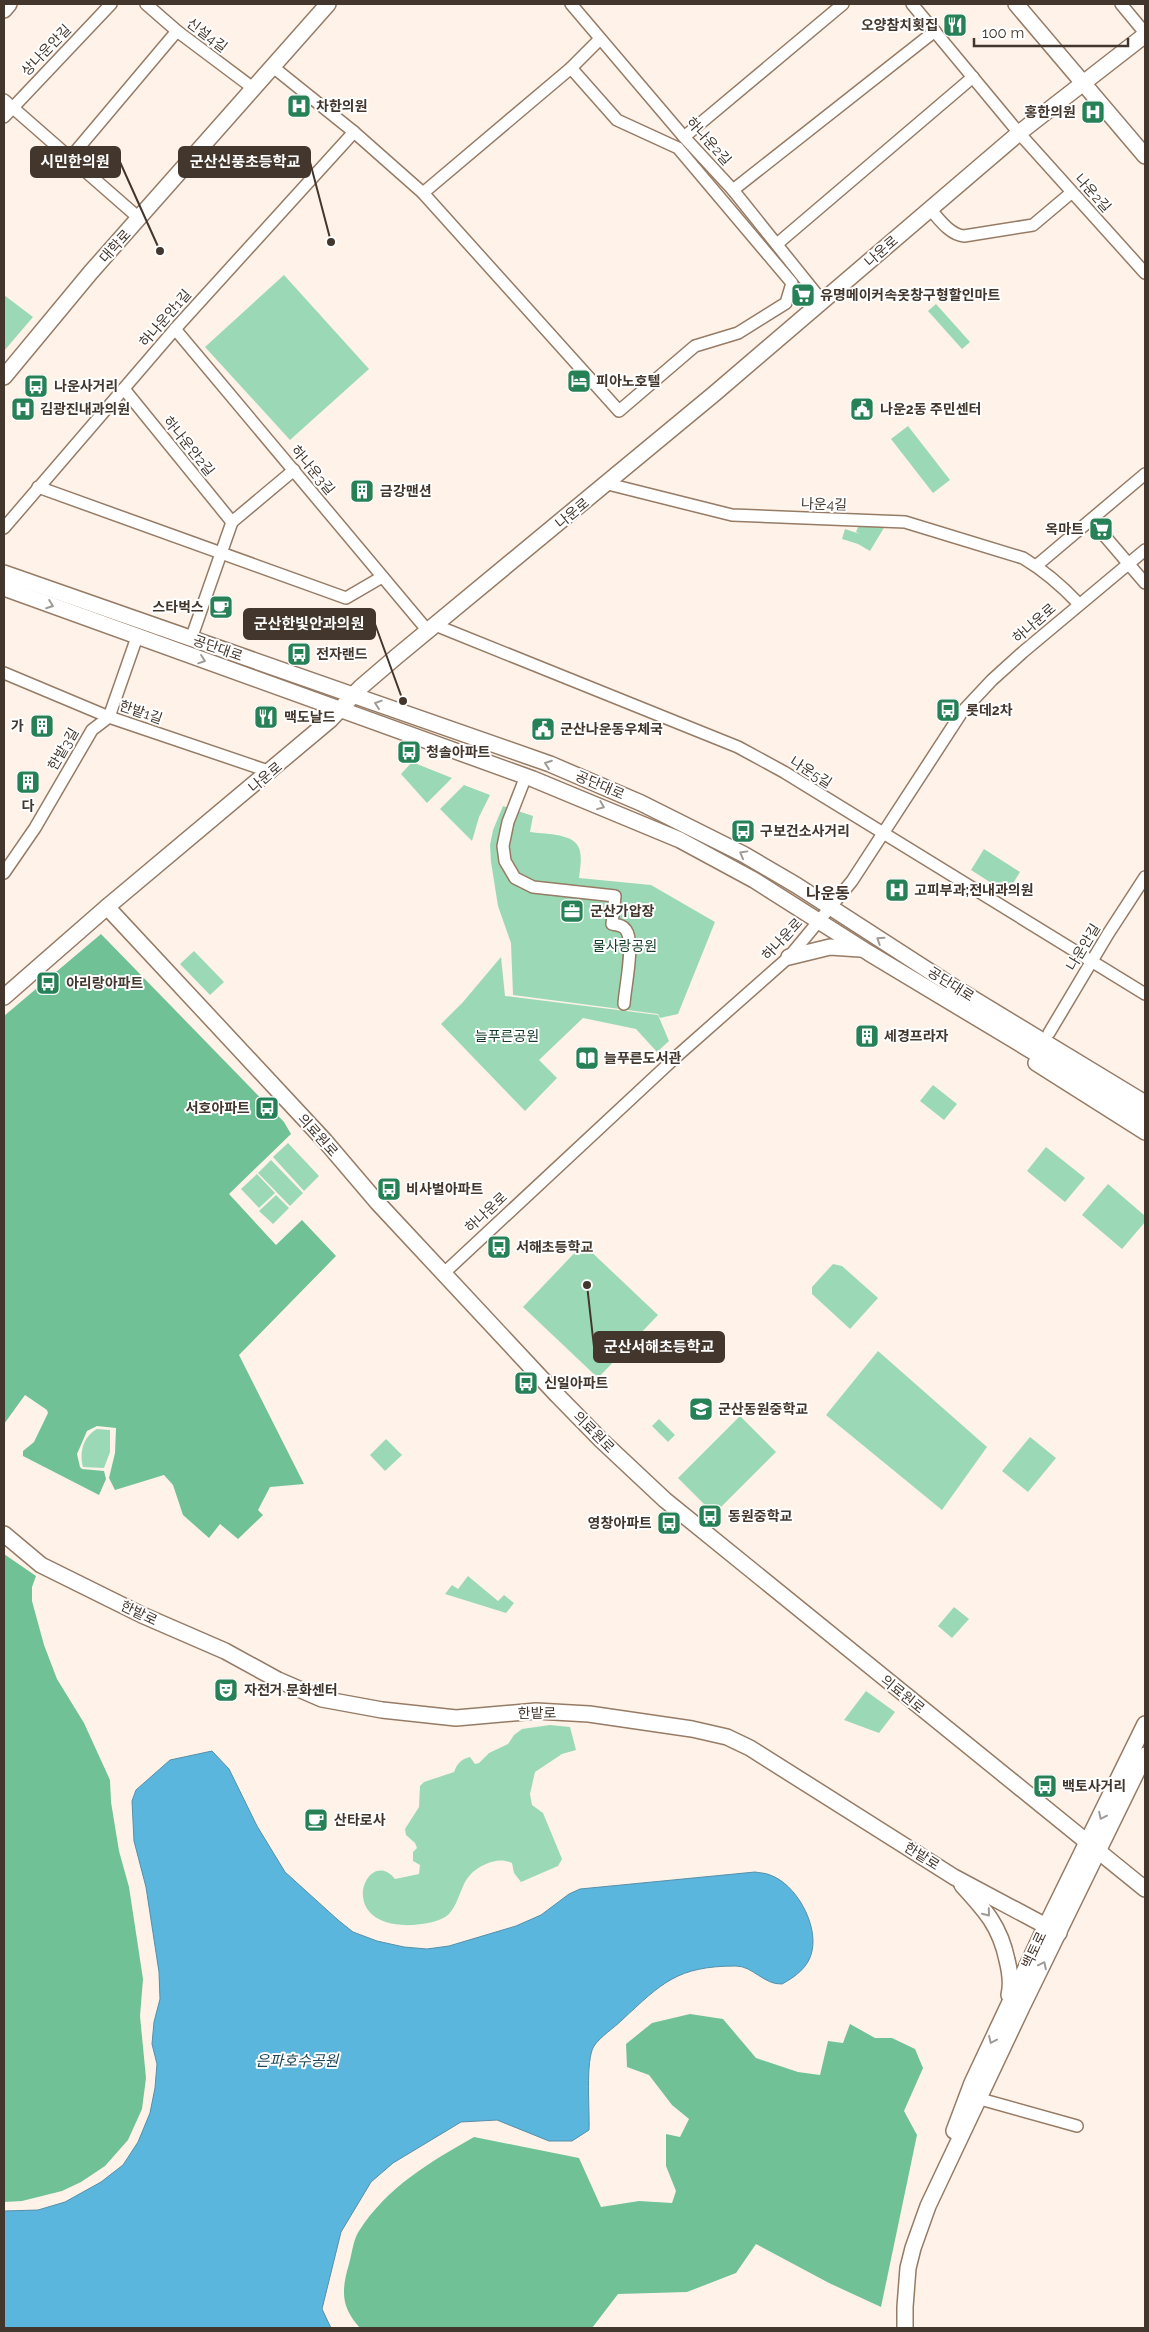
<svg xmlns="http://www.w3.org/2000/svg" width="1149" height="2332" font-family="Raleway,'Noto Sans KR',sans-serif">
	<rect width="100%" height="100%" fill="#fff2e9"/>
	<g fill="#9bd9b6">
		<path d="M284,275L369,369L290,440L205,347Z"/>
		<path d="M4,295L33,317L4,351Z"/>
		<path d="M936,304L970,342L962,349L928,311Z"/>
		<path d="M908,426L950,480L933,493L891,439Z"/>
		<path d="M885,526L870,551L858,544L860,540L858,544L842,539L845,529L860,534L856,532L858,527Z"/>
		<path d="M412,762L452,778L427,803L401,774Z"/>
		<path d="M464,785L490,795L479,817L472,841L440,809Z"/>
		<path d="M503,806L533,816L530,832C543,834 571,833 578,846C583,855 580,868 579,878L651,885L715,922L678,1014L660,1018L658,1014L513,995L511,943L498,906L491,862L490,845L493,830Z"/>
		<path d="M984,849L1020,872L1007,893L971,870Z"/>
		<path d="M194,951L224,982L210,995L180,964Z"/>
		<path d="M501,957L505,996L658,1015L669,1041L657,1052L636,1029L583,1018L539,1060L557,1078L525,1111L441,1024L463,1002Z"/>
		<path d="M933,1085L957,1104L944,1120L920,1101Z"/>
		<path d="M288,1143L319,1176L304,1191L273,1157Z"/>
		<path d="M1046,1147L1085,1178L1065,1202L1027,1171Z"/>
		<path d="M271,1160L303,1193L290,1206L258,1173Z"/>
		<path d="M257,1174L275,1193L259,1208L241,1189Z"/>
		<path d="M1108,1184L1145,1216V1222L1122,1249L1082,1215Z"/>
		<path d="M276,1195L289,1208L273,1224L259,1211Z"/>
		<path d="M583,1244L658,1315L598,1378L523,1307Z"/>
		<path d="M833,1264L842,1266L878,1298L850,1329L812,1294V1287Z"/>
		<path d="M878,1351L987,1447L942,1510L826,1415Z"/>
		<path d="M740,1416L776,1452L714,1514L678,1478Z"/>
		<path d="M659,1419L675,1435L668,1442L652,1426Z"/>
		<path d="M97,1429L110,1430V1452L104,1468L83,1467C79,1452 83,1437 97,1429Z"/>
		<path d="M1030,1437L1056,1458L1028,1492L1002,1471Z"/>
		<path d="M386,1439L402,1455L385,1471L370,1455Z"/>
		<path d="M468,1576L498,1601L504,1595L514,1603L506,1613L445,1594L452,1585L458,1589Z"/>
		<path d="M954,1607L969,1619L952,1638L938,1626Z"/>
		<path d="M866,1691L895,1712L879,1733L844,1720Z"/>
		<path d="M550,1725L570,1727L576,1750L562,1754L535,1772L530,1794L532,1805L543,1813L562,1859L558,1866L521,1882L514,1873L512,1863C503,1859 495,1860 486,1864C458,1876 464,1897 449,1914C441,1922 423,1924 413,1925C332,1929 367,1844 395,1879L419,1874L420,1865L413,1861V1852L417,1848L415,1843L406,1835L405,1829L419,1807L420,1786L424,1782L454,1772C457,1764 461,1759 470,1757L475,1764L479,1763L489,1753L508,1744L514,1735L522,1729Z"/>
	</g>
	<g fill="#70c296">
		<path d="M101,934L284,1122L291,1134L229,1194L276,1245L302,1220L336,1256L239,1355L304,1484L270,1487L258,1510L263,1515L238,1539L220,1524L209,1538L183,1515L173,1485L164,1475L115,1490L109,1478L115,1453L116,1428L97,1426L87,1431L77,1454L80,1467L82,1469L104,1471L106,1479L99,1495L23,1456V1451L34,1442L48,1413L47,1410L25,1395L4,1424V1016Z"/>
		<path d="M4,1554L36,1576L32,1587V1601L44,1645L57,1679L84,1723L110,1780L111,1802L119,1851L129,1887L143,1979L140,2016L146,2078L142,2109L128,2140L105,2166L81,2182L62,2191L22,2201L4,2202Z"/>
		<path d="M690,2014L723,2019L756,2058L798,2072L820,2075L828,2041L843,2043L850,2024L875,2038H892L915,2049L923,2068L904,2111L917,2135L881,2307L829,2283L756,2244L736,2273L687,2292L618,2294L592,2328H360C341,2307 341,2291 349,2264C352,2254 353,2240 359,2231C387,2187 430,2162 474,2137L579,2158L601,2207L639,2201L672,2203L676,2191L666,2166V2134L680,2137L689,2119L672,2105L649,2075L627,2067L626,2044L652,2023Z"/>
	</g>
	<path fill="#5bb6de" stroke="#5490a9" d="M212,1751L229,1769L257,1826L285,1872L338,1920L353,1932L377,1941L404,1947L427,1949L449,1946L516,1926L541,1915L569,1894L580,1889L755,1872C760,1873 766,1873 770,1875C796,1884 818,1924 812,1951C809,1967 795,1977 782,1984C764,1985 753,1966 736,1966C677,1966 662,1983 622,2020C614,2028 601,2036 594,2046C585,2060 590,2112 589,2130L572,2141H549L497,2120L461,2122L393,2163L371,2182L341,2232L322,2309L331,2328H4V2211L38,2210L65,2202L101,2182L123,2165L138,2142L150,2113L155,2088L157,2064L152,2044L154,2022L160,1999L159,1972L146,1887L134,1841L132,1801L136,1790L170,1760Z"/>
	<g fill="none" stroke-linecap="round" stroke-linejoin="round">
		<g stroke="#967b65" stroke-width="14">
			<g id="minor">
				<path d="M146,4L177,31L253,88"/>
				<path d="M571,4L684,137L733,190L822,301"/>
				<path d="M912,4L1019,133L1145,273"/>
				<path d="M1121,4L1145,33"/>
				<path d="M273,67L354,132L423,193L619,411L695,346L738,333L786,303L792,283L678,148L617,120L571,68"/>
				<path d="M4,100L140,219"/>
				<path d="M4,117L111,4"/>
				<path d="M684,137L843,4"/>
				<path d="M70,158L177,31"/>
				<path d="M733,190L935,31"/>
				<path d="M423,193L571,68L600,39"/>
				<path d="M930,209C939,219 950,235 964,236L1033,225L1071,193"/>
				<path d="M777,244L973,77"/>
				<path d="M175,329L428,631"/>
				<path d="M124,389L232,522L191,639"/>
				<path d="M608,484L732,515L905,522L1023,558C1045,571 1061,585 1079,604"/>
				<path d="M38,487L346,598L382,577"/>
				<path d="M1091,520L1145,583"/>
				<path d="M232,522L294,470"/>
				<path d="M4,528L175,329L354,132"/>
				<path d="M1036,566L1145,474"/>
				<path d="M435,625L738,747L784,772L1145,994"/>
				<path d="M4,673L109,717L271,772"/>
				<path d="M526,776L508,822L503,846L505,861L515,878L533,887L615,896L612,924C617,925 623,925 626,930C635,943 625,987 624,1004"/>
				<path d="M4,873L35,828L92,730L109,717L137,637"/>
				<path d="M1049,1033L1108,934L1145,877"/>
				<path d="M444,1273L677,1056L789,957L852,881L962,712L992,680L1023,652L1145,550"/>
				<path d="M973,2097L1077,2126"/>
			</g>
		</g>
		<g stroke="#967b65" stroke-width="18">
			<g id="tertiary">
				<path d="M1016,4L1145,156"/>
				<path d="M4,10L9,4"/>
				<path d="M4,377L91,272L328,4"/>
				<path d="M4,573L550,764L641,803L743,854L796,885L957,989L1145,1103"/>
				<path d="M4,588L533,779L680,840L754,880L869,953L1145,1119"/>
				<path d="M107,907L325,1141L377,1202L557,1395L601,1440L665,1500L1145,1889"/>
				<path d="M789,957L830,947L860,949"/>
				<path d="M4,997L107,907L330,720L361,687L396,657L714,394L1019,133L1145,35"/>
				<path d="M1036,1063L1145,1132"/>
				<path d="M4,1534L41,1565L142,1615L225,1651L278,1680L322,1699L382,1710L456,1718L536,1711L589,1714L692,1729L727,1737L750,1748L954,1877L1059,1933"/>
				<path d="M962,1885C985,1910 1000,1926 1007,1960C1010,1972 1012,1983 1009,1995"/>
				<path d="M954,2131L972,2083L1041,1936L1145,1724"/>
				<path d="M905,2328V2307L908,2268L913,2248L928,2206L1022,2007L1145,1755"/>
			</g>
		</g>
		<use href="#minor" stroke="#fff" stroke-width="11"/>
		<use href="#tertiary" stroke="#fff" stroke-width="15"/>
	</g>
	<defs><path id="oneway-chevron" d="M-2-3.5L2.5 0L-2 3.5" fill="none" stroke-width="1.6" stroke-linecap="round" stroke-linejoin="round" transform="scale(1.25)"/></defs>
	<g stroke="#a09a96">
		<use href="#oneway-chevron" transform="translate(50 605) rotate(20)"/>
		<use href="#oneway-chevron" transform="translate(202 660) rotate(19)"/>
		<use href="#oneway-chevron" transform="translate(378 704) rotate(-161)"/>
		<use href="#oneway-chevron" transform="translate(548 764) rotate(-160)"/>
		<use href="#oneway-chevron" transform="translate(601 806) rotate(22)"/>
		<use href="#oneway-chevron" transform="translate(743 854) rotate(-151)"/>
		<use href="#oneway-chevron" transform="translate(880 940) rotate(-147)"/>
		<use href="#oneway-chevron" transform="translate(1102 1816) rotate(116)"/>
		<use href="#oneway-chevron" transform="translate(987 1913) rotate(51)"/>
		<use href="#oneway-chevron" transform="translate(1043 1965) rotate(-64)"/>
		<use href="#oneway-chevron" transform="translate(992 2040) rotate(115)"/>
	</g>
	<defs>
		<g id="restaurant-square" transform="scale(1.25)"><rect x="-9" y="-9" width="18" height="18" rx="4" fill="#278157" stroke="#fff"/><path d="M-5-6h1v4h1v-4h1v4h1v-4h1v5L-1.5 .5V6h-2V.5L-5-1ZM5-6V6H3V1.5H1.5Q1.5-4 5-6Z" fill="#fff"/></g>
		<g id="hospital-square" transform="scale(1.25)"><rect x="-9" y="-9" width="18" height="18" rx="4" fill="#278157" stroke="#fff"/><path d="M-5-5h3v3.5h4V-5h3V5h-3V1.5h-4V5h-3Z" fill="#fff"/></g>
		<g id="supermarket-square" transform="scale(1.25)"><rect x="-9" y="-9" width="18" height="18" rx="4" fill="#278157" stroke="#fff"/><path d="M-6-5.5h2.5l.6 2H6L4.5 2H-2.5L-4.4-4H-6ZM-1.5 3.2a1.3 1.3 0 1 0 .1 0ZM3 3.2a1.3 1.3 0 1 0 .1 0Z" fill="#fff"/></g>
		<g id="hotel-square" transform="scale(1.25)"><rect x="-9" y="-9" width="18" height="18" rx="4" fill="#278157" stroke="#fff"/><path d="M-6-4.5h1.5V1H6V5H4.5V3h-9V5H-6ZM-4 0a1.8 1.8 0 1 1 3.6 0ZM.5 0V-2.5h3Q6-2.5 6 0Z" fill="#fff"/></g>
		<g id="bus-square" transform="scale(1.25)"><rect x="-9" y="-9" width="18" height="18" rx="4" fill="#278157" stroke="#fff"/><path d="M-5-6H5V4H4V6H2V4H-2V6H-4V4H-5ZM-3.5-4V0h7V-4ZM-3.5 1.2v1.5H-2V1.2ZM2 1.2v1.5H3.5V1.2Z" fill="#fff"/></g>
		<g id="civic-square" transform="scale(1.25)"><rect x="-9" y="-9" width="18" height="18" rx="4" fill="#278157" stroke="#fff"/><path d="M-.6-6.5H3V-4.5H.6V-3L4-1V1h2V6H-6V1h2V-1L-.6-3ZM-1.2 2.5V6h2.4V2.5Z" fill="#fff"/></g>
		<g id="building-square" transform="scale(1.25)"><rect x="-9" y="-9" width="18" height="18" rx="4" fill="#278157" stroke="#fff"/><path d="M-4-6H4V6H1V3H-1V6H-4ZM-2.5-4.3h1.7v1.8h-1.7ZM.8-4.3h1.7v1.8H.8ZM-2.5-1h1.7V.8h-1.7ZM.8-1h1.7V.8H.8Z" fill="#fff"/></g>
		<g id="cafe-square" transform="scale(1.25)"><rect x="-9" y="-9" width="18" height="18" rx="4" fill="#278157" stroke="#fff"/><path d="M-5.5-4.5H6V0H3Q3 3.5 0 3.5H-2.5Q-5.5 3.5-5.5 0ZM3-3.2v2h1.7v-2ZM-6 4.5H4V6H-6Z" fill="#fff"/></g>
		<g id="office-square" transform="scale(1.25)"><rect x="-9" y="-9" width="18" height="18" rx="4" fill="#278157" stroke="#fff"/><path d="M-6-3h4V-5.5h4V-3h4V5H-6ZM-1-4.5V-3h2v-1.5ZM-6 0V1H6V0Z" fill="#fff"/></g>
		<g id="library-square" transform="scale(1.25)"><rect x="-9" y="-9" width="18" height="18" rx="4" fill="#278157" stroke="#fff"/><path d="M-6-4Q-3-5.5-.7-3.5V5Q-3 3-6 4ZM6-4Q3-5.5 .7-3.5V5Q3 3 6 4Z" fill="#fff"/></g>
		<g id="school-square" transform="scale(1.25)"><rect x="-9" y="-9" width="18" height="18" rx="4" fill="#278157" stroke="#fff"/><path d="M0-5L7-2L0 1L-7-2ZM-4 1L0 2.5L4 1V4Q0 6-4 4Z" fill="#fff"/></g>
		<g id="theatre-square" transform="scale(1.25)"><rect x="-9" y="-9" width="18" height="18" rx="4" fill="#278157" stroke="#fff"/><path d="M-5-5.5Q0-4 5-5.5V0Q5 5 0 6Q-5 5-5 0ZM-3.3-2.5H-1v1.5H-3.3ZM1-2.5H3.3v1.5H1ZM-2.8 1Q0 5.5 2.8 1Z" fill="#fff"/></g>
	</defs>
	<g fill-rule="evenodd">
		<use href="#restaurant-square" x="955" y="25"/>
		<use href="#hospital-square" x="299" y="106"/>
		<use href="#hospital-square" x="1093" y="112"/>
		<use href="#supermarket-square" x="803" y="295"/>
		<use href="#hotel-square" x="579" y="381"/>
		<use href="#bus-square" x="36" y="386"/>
		<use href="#hospital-square" x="23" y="409"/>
		<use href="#civic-square" x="862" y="409"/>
		<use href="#building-square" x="362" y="491"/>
		<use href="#supermarket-square" x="1101" y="529"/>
		<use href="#cafe-square" x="221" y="607"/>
		<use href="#bus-square" x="299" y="654"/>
		<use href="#bus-square" x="948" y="710"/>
		<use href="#restaurant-square" x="266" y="717"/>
		<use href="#building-square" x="42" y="726"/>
		<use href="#civic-square" x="543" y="729"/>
		<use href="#bus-square" x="409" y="752"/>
		<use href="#building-square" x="28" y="782"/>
		<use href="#bus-square" x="743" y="831"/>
		<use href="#hospital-square" x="897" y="890"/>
		<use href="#office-square" x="572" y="911"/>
		<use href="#bus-square" x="48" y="983"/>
		<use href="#building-square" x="867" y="1036"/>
		<use href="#library-square" x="587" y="1058"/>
		<use href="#bus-square" x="267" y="1108"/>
		<use href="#bus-square" x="389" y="1189"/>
		<use href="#bus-square" x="499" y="1247"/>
		<use href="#bus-square" x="526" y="1383"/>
		<use href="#school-square" x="701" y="1409"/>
		<use href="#bus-square" x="710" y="1516"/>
		<use href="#bus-square" x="669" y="1523"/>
		<use href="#theatre-square" x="226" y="1690"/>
		<use href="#bus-square" x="1045" y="1786"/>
		<use href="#cafe-square" x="316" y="1820"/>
	</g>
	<g text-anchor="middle" stroke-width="4" stroke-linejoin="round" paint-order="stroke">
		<g font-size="14" font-weight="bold" fill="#42362d" stroke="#fff" text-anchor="start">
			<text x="938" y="30" text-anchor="end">오양참치횟집</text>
			<text x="316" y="111">차한의원</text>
			<text x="1076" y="117" text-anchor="end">홍한의원</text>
			<text x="820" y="300">유명메이커속옷창구형할인마트</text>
			<text x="596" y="386">피아노호텔</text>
			<text x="54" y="391">나운사거리</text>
			<text x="40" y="414">김광진내과의원</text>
			<text x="880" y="414">나운2동 주민센터</text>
			<text x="380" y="496">금강맨션</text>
			<text x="1084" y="534" text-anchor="end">옥마트</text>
			<text x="204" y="612" text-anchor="end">스타벅스</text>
			<text x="316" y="659">전자랜드</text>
			<text x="966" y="715">롯데2차</text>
			<text x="284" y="722">맥도날드</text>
			<text x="24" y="731" text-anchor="end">가</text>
			<text x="560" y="734">군산나운동우체국</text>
			<text x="426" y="757">청솔아파트</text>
			<text x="28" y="811" text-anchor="middle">다</text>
			<text x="760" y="836">구보건소사거리</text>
			<text x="914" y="895">고피부과;전내과의원</text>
			<text x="590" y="916">군산가압장</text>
			<text x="66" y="988">아리랑아파트</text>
			<text x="884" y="1041">세경프라자</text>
			<text x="604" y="1063">늘푸른도서관</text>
			<text x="250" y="1113" text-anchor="end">서호아파트</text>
			<text x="406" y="1194">비사벌아파트</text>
			<text x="516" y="1252">서해초등학교</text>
			<text x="544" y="1388">신일아파트</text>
			<text x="718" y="1414">군산동원중학교</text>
			<text x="728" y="1521">동원중학교</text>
			<text x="652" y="1528" text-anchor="end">영창아파트</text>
			<text x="244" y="1695">자전거 문화센터</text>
			<text x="1062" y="1791">백토사거리</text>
			<text x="334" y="1825">산타로사</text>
		</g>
		<g font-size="14" fill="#42362d" stroke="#fff">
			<text transform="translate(207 35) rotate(37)" y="5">신설4길</text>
			<text transform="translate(46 50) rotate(-46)" y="5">상나운안길</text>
			<text transform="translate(709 141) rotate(48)" y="5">하나운2길</text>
			<text transform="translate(1093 193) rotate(48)" y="5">나운2길</text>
			<text transform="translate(115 246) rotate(-48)" y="5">대학로</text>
			<text transform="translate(881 251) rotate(-41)" y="5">나운로</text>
			<text transform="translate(165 318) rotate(-49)" y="5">하나운안1길</text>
			<text transform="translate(189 446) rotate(51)" y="5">하나운안2길</text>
			<text transform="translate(313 470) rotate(50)" y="5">하나운3길</text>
			<text transform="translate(824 504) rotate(2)" y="5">나운4길</text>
			<text transform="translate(572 513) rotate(-39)" y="5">나운로</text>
			<text transform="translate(1034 623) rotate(-41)" y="5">하나운로</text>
			<text transform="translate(218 648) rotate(19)" y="5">공단대로</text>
			<text transform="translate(141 712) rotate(19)" y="5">한밭1길</text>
			<text transform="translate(63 749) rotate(-60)" y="5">한밭3길</text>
			<text transform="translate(811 772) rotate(32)" y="5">나운5길</text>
			<text transform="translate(265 777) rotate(-40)" y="5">나운로</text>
			<text transform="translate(600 785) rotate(23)" y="5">공단대로</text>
			<text transform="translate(782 939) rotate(-47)" y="5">하나운로</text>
			<text transform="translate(1083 947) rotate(-59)" y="5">나운안길</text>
			<text transform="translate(951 984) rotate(32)" y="5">공단대로</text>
			<text transform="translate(318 1135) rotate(48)" y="5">의료원로</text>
			<text transform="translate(486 1212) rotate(-43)" y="5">하나운로</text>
			<text transform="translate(594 1432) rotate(45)" y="5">의료원로</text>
			<text transform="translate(139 1613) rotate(25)" y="5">한밭로</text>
			<text transform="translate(903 1694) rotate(39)" y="5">의료원로</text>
			<text transform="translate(537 1713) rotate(-1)" y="5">한밭로</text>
			<text transform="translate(922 1856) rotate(32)" y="5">한밭로</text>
			<text transform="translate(1034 1950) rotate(-65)" y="5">백토로</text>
		</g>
		<g font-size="14" fill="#173c29" stroke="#fff">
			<text x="625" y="951">물사랑공원</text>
			<text x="507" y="1041">늘푸른공원</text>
		</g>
		<g font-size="15" font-style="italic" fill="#1e4657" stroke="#fff">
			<text x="297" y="2066">은파호수공원</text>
		</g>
		<g font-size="16" font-weight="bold" fill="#42362d" stroke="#fff">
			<text x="828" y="899">나운동</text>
		</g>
	</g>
	<path fill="none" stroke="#42362d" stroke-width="2" d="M331 242L310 162M160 251L120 162M403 701L375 624M587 1285L594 1347"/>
	<g fill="#42362d" stroke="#fff" stroke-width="2">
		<circle cx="331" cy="242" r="5"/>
		<circle cx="160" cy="251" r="5"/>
		<circle cx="403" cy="701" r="5"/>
		<circle cx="587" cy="1285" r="5"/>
	</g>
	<g fill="#42362d" stroke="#42362d" stroke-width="2">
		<rect x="179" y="147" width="131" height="30" rx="5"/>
		<rect x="31" y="147" width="89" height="30" rx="5"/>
		<rect x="244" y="609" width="131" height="30" rx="5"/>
		<rect x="594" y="1332" width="130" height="30" rx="5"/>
	</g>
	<g font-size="15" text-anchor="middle" font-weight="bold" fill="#fff">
		<text x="245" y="167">군산신풍초등학교</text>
		<text x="75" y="167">시민한의원</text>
		<text x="309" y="629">군산한빛안과의원</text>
		<text x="659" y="1352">군산서해초등학교</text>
	</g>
	<rect width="1149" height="2332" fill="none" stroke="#42362d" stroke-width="10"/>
	<path d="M974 38v8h154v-8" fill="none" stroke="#42362d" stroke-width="2.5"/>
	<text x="982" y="38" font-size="15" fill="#42362d" stroke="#ffffff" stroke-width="4" paint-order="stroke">100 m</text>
</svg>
